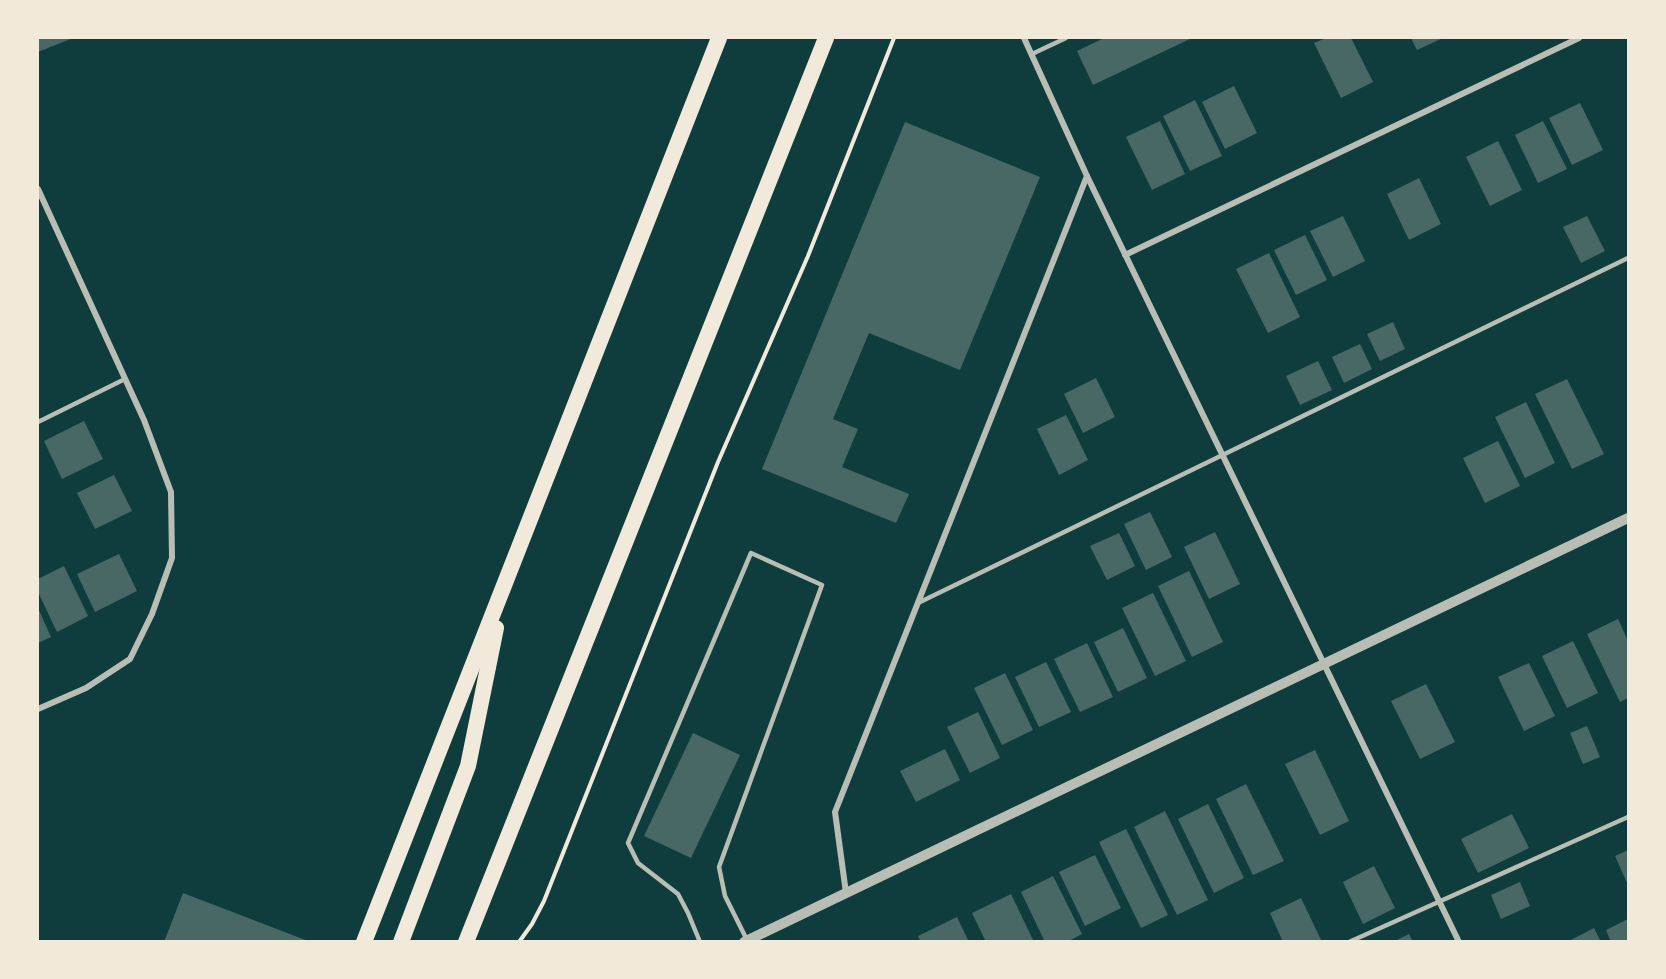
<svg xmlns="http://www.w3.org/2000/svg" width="1666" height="979" font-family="Signika,sans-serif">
	<rect width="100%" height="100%" fill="#0f3d3e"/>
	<g fill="#486865">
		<path d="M38,38H73L38,52Z"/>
		<path d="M1104,38H1192L1093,85L1077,51Z"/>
		<path d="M1326,38H1351L1373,82L1341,98L1314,43Z"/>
		<path d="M1411,38H1443L1417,50Z"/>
		<path d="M1234,86L1257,133L1225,149L1202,102Z"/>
		<path d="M1195,100L1222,156L1190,171L1163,116Z"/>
		<path d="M1580,103L1603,150L1572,165L1549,118Z"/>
		<path d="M1160,121L1185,174L1152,190L1126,137Z"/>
		<path d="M1543,121L1567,169L1538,183L1515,135Z"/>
		<path d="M905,122L1040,177L960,370L869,333L833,419L858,429L842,467L909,494L896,523L762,469Z"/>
		<path d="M1498,141L1522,190L1490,206L1466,157Z"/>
		<path d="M1419,178L1441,224L1409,240L1387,194Z"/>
		<path d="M1343,216L1365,261L1333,277L1310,231Z"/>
		<path d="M1587,216L1605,251L1581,263L1563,227Z"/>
		<path d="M1305,235L1327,280L1296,295L1274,250Z"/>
		<path d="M1269,253L1300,317L1268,333L1236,269Z"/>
		<path d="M1393,322L1405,349L1380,361L1367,334Z"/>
		<path d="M1360,344L1372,369L1344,383L1332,357Z"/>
		<path d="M1318,361L1332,390L1300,405L1286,376Z"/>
		<path d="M1096,378L1115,417L1083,433L1064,394Z"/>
		<path d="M1567,379L1604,454L1572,469L1535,394Z"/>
		<path d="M1526,402L1555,463L1525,478L1495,417Z"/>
		<path d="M1066,415L1088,460L1059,475L1037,429Z"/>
		<path d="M84,421L103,459L62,479L44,441Z"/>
		<path d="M1498,441L1520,486L1485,503L1463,458Z"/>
		<path d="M114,475L132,511L95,529L77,493Z"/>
		<path d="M1150,512L1172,557L1146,570L1124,524Z"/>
		<path d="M1215,532L1240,584L1209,599L1184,547Z"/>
		<path d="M1119,533L1135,566L1107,580L1090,546Z"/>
		<path d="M119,554L137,591L95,612L77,574Z"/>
		<path d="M64,566L88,616L57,632L38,592V579Z"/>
		<path d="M1189,571L1223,642L1192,657L1158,586Z"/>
		<path d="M1153,593L1186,661L1155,676L1122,608Z"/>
		<path d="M38,608L51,637L38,643Z"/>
		<path d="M1618,619L1628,641V698L1620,702L1587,634Z"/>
		<path d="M1123,628L1147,678L1118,692L1094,642Z"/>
		<path d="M1573,641L1598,693L1567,708L1542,656Z"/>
		<path d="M1087,643L1113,697L1080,712L1054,659Z"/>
		<path d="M1046,662L1071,712L1039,727L1015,677Z"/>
		<path d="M1529,663L1555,716L1524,731L1498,677Z"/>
		<path d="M1005,673L1033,730L1002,745L974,688Z"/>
		<path d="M1426,684L1455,742L1420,759L1391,701Z"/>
		<path d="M978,712L1000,758L970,773L947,727Z"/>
		<path d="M1587,726L1600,757L1583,764L1570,733Z"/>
		<path d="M693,733L740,755L691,858L644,836Z"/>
		<path d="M945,749L960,780L916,802L900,771Z"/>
		<path d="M1315,750L1349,821L1320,835L1285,764Z"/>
		<path d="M1246,784L1284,861L1253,875L1216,799Z"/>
		<path d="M1208,804L1244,878L1214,893L1178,819Z"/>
		<path d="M1165,811L1208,900L1177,915L1134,827Z"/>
		<path d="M1512,814L1529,848L1478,873L1461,839Z"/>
		<path d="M1126,829L1168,915L1141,928L1099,842Z"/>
		<path d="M1628,850V885L1615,856Z"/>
		<path d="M1095,855L1121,908L1085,926L1059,872Z"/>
		<path d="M1374,866L1395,908L1363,924L1343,882Z"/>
		<path d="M1053,876L1082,934L1067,942H1045L1021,892Z"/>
		<path d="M1520,882L1530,906L1501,919L1491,895Z"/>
		<path d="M183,893L308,941V942H164Z"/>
		<path d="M1011,894L1034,942H986L972,913Z"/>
		<path d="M1301,898L1321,940L1283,942L1270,913Z"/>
		<path d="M957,917L969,942H921L918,936Z"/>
		<path d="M1628,919V942H1611L1606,930Z"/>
		<path d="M1594,928L1601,942H1567Z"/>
		<path d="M1409,934L1413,942H1393Z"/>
	</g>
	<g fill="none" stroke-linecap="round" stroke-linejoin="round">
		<path stroke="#f1e9da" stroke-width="4" d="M519,942L532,924L544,901L718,462L808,256L894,38"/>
		<g stroke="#b8beb3" stroke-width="4.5">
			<path d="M1032,54L1066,38"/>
			<path d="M38,422L125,379"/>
			<path d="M918,603L1628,258"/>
			<path d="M700,942L688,913L678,894L638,863L628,843L751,553L822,585L719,867L725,896L747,940"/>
			<path d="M1349,942L1628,817"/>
		</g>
		<g stroke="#b8beb3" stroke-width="6">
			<path d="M1024,38L1087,176L1459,942"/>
			<path d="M38,189L144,420L171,492L172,558L152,614L130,659L86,688L38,709"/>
			<path d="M1125,255L1579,38"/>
			<path d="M846,893L835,812L1087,176"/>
		</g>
		<path stroke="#b8beb3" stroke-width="10" d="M744,942L1628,518"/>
		<g stroke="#f1e9da" stroke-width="16">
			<path d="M364,942L719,38"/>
			<path d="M401,942L468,766L496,628"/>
			<path d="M466,942L826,38"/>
		</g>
	</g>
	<rect width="1666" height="979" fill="none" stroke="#f1e9da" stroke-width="78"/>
</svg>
